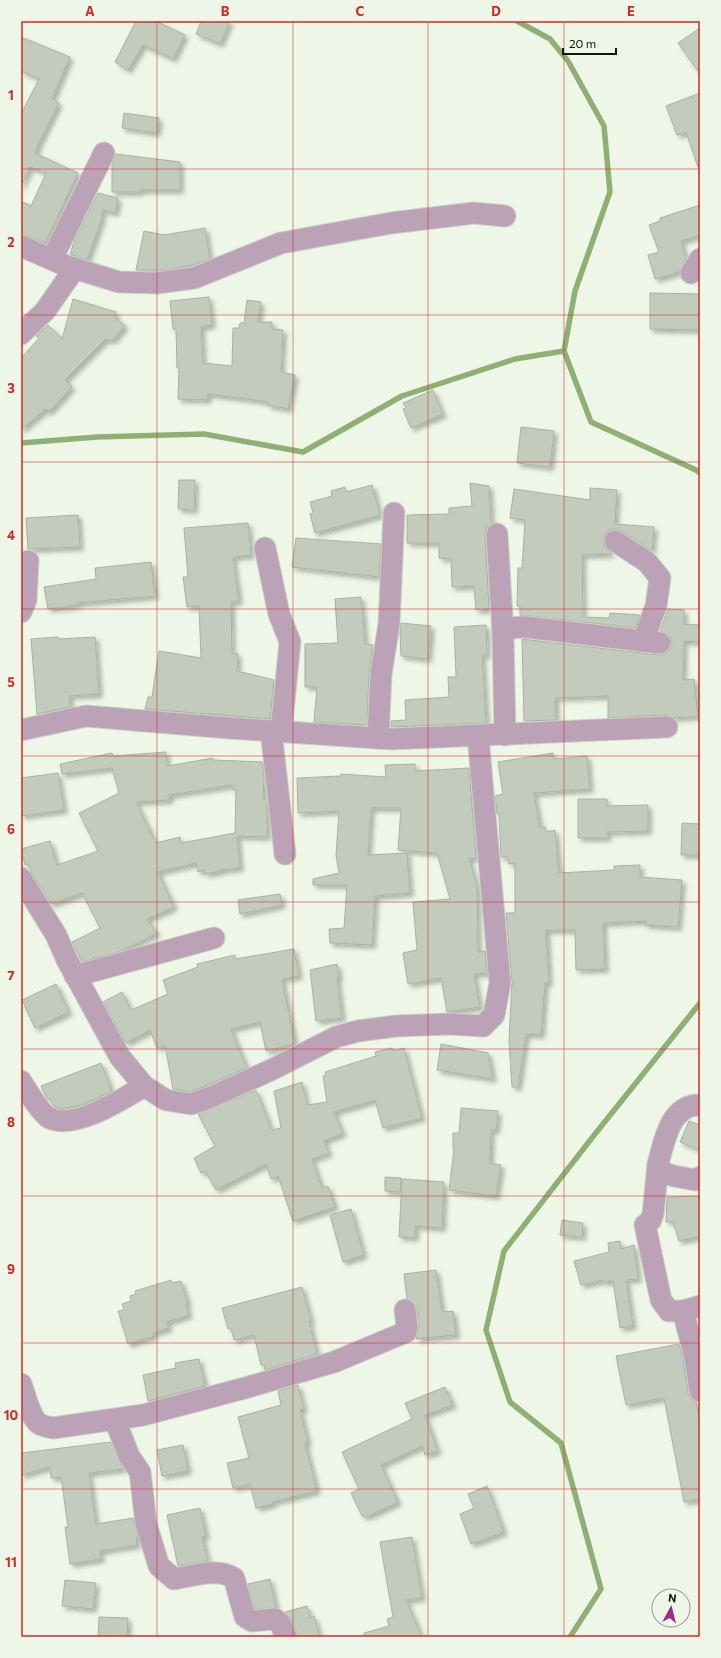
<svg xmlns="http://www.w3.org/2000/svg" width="721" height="1658" font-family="Commissioner,sans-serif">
	<defs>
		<filter id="shadow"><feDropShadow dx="3.5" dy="3.5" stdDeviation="2" flood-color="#0004"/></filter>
	</defs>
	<rect width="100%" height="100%" fill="#eef6e7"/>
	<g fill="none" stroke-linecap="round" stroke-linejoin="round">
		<g stroke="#8eb074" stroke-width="5.5">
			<path d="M517,21L550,39L568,61L604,126L610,192L575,291L564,351L591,422L696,470L700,473"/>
			<path d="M21,443L97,437L204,434L303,452L402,396L515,359L564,351"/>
			<path d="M570,1637L601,1589L561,1443L510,1402L486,1330L504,1251L595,1134L700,1003"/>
		</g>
	</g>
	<g fill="#c3cbbd" stroke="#a9b2a4" fill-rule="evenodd" filter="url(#shadow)">
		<path d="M136,21H156L185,35L173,59L143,45L128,70L115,62Z"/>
		<path d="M201,21H230L220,44L196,34Z"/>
		<path d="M700,28V74L678,43Z"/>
		<path d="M21,37L70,57L52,99L59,103L36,149H37L35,153L78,173L45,243L21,234V201L31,206L46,173L30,167L21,187V114L39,79L21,71Z"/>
		<path d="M700,93V166L698,167L686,132L677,135L666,106Z"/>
		<path d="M124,113L159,118L157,133L122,128Z"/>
		<path d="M116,154L180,162V190H140V192H112V163Z"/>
		<path d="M98,193L118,198L115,213L103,210L101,221L87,260L70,254L75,239Z"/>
		<path d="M700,205V235L681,241L686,259L679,272L655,279L648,255L659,252L649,225L660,221V218Z"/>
		<path d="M205,228L210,259L196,264L167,270H136L144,231L164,235Z"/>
		<path d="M650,293L700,294V330L650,329Z"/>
		<path d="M209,297L212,325L201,327L203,363L232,366L233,328H239L240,323H244L247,300L261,302L258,322H272V329L283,330L281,372L295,375L288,409L267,405L268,402L208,394L207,400L178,399L179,368H177L176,329H173L170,301Z"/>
		<path d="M73,299L116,312L115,317L125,326L112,341L106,339L65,380L72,387L49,412L46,409L21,430V358L39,338L36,336L48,325L62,339Z"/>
		<path d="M433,390L443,414L411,428L403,409L406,408L403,403Z"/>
		<path d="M521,427L554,431L550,467L517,463Z"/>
		<path d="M179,480H195L194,510L178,509Z"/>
		<path d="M470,483L489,486L491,524L486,528L485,535L489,609L476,610L474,586L452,587L451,559L439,558V543H407V515L449,514V508L472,506Z"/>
		<path d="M372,485L380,515L315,533L310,514L313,513L310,502L332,496L331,491L345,487L346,492Z"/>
		<path d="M590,488L617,490L615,524L654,527L652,551L622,531L615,529L609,530L605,534L603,540L604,547L612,554L582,555L583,617L609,618L610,613L640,615L635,628L520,615V606H517L518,568H522L525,520L510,518L514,489L590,500Z"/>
		<path d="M78,515L80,547L28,549L26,518Z"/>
		<path d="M248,523L251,555L233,557L239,601L231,602L232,653L238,654L237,671L274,680L270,719L145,709L148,697H152L159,651L201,658L199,606L187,607L183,577H188L184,528Z"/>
		<path d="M296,538L381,544L379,577L292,567Z"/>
		<path d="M151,562L155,596L77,603V605L48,609L44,587L96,579L95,568Z"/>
		<path d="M361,597L365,644L373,645L369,673L367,725L314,722L317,687H305V644L338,643L335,599Z"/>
		<path d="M668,609L684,610V624L700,625V642L684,641L683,680L694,679L698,716L674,718L666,715L608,718V696L555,698L556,720L524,721L522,639L659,655L664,654L670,650L672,644L671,638L667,634L660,631Z"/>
		<path d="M401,623L431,626L428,659L401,656L400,633Z"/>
		<path d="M486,625L487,655H482L486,723L391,727V721L406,720L405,700L449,697L448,677H456L454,627Z"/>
		<path d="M58,637L59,639L95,637L99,694L69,696L71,707L37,714L31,639Z"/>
		<path d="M166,752L167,766L213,758L214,760L262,762L264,778L263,799H267V837L237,836L240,868L220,870L221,871L205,874L204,870L198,872L196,863L158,872L174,907L147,919L157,933L119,952L82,962L72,942L100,928L82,893L51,904L31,872L29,864L25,865L21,849L50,841L57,865L98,851L79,813L119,793L112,768L62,774L60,764L112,753L113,756ZM232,785V789H236L235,833L181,843L180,837L156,843L136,802L170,800L169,795Z"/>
		<path d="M553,753L554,759L587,756L590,789L534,793L540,827H545L546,832L555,830L559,873L614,870V866L640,865V877L682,880L678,927L645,925L646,921L603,923L605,969L576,970L575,930H546L549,982L545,983L541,1035L526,1034L518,1087H512L509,1041L512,982L506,913H515V863L509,864L508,857H501L499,814H497L495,796L503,794L498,762Z"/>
		<path d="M415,764V771L469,768L476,858H469L477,886L478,952L485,951L487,973L474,974L480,1007L447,1012L441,978L408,984L403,953L417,950L413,902L450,899L437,853L398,850L401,808H371L368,855L407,853L410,893L375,896L372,945L330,943L329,929L344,928L347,885H313V879L339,873L336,855L339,811L298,813L297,778L341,776V774L386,777L385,765Z"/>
		<path d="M58,773L64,810L21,816V778Z"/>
		<path d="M578,799H607V806L648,805V831L607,832V838H578Z"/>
		<path d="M682,823L700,824V855H681Z"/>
		<path d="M280,894L282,905L240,914L238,900Z"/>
		<path d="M294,949L299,976L282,979L295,1044L266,1051L260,1022L231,1029L247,1068L190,1092L173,1089L165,1045L157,1048L150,1030L126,1043L103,1002L122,992L131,1010L168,994L163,980L198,967L197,964L235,955V959Z"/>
		<path d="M337,964L339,978H337L342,1018L316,1021L310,970Z"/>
		<path d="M56,984L69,1012L35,1028L22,1000Z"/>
		<path d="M441,1044L488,1053L493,1079L437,1070Z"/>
		<path d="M392,1048L393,1051L404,1048L422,1118L383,1128L375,1100L334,1112L343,1133L324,1141L329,1153L312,1159L322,1188L328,1186L335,1207L293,1221L278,1176L271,1179L266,1164L216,1190L205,1171L201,1173L194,1158L215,1146L198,1114L256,1090L272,1130L281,1128L274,1091L302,1082L307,1105L327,1102L323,1076L326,1075L325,1072L376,1056L375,1052Z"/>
		<path d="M101,1063L112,1091L106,1094L81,1105L61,1109L54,1107L50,1099L48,1100L44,1093L41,1086Z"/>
		<path d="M461,1108L498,1111L496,1130H491L490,1163L501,1165L496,1196L449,1190L454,1149H453V1133H459Z"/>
		<path d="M689,1121L700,1125V1150L680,1142Z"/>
		<path d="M385,1177L401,1178L400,1192L385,1191Z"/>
		<path d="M402,1179L444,1182L442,1228L415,1226V1238L399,1237Z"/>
		<path d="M700,1196V1236L679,1241L673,1222H666L667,1197Z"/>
		<path d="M351,1209L364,1255L343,1262L330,1215Z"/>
		<path d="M562,1220L583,1223L582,1237L560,1235Z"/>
		<path d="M620,1241L621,1249L634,1245L638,1279L626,1280L633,1326L620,1328L613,1281L603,1282V1280L581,1285L574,1261L609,1252L608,1243Z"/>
		<path d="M436,1270L442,1312L453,1311L456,1335L416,1339L419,1327L417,1309L414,1303L407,1299L404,1274Z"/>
		<path d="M171,1280L172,1283L181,1281L188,1304H186L189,1315L167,1322L169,1328L153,1333L154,1336L128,1344L118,1311L124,1310L122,1304L131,1301L130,1296L136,1294L135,1291Z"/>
		<path d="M302,1287L311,1321H309L317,1354L265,1370L264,1365H261L254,1335L234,1340L231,1328L228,1329L222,1308Z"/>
		<path d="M679,1344L683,1359L688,1393L691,1399L696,1402L700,1422V1499L684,1502L664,1398L626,1405L616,1356Z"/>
		<path d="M199,1359L205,1386L148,1401L143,1375L176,1368L175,1363Z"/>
		<path d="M298,1385L304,1409L300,1410L308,1442L305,1443L317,1491L272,1502L273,1504L256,1508L250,1484L233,1488L227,1463L249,1458L238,1417L281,1405L278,1391Z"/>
		<path d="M445,1387L453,1405L425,1415L438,1451L425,1455L422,1446L381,1465L398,1502L368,1516H362L351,1493L359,1489L342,1452L412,1419L405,1403Z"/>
		<path d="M111,1442L123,1469L89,1473L96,1524L133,1518L138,1537L136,1538L137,1545L100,1551L101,1559L70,1564L65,1527H68L61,1477L51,1478L50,1467L21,1475V1453Z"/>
		<path d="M183,1445L188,1471L162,1476L157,1450Z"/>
		<path d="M487,1486L504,1532L471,1544L460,1514L474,1508L468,1494Z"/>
		<path d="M200,1508L206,1536L202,1537L208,1561L178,1566L167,1515Z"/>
		<path d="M412,1537L422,1598L406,1600L422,1637H364V1633L389,1626L387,1619L393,1617L380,1542Z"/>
		<path d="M270,1579L276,1608L255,1609L248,1584Z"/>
		<path d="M65,1580L96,1583L93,1609L62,1606Z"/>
		<path d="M307,1606L310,1618L314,1616L320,1637H298L291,1618L285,1612Z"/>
		<path d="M99,1617L128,1618L127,1637H98Z"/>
	</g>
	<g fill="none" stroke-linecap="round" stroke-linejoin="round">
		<g stroke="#cbd2c4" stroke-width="23">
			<g id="street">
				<path d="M21,246L67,266L119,282L157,283L194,278L281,243L391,223L474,213L505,216"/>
				<path d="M52,259L104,153"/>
				<path d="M691,273L700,259"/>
				<path d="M21,334L45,311L75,268"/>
				<path d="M497,534L503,635L505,735"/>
				<path d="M615,541L647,562L660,578L656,606L643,641"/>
				<path d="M265,548L279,614L290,642L281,732"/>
				<path d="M21,612L26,600L28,561"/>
				<path d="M503,635L509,628L525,627L660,643"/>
				<path d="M21,730L86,716L229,728L392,739L667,727"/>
				<path d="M271,731L285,854"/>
				<path d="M378,738L381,674L389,624L394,513"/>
				<path d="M21,878L56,935L67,960L120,1057L144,1086L166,1100L191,1104L211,1097L271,1070L336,1037L358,1031L396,1026L449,1024L483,1026L494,1015L500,983L478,736"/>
				<path d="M75,976L214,938"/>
				<path d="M21,1081C26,1089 42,1114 49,1118C75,1130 123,1099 144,1086"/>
				<path d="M700,1105C670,1104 664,1142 658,1164L664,1173L674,1176L695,1180L700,1177"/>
				<path d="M658,1164L653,1214L651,1220L645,1225L661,1300L669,1311H683L700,1306"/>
				<path d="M683,1311L695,1357L700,1391"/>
				<path d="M21,1384C25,1394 30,1416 38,1423C42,1426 47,1427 53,1428L143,1415L245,1388L334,1362L406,1332L407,1328L405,1310"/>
				<path d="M115,1420L129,1456L140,1472L146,1524L159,1566L174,1579C193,1576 217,1567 234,1578L245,1617L252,1621L275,1619L280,1623L286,1637"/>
			</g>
		</g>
		<use href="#street" stroke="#bca2b7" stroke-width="21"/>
	</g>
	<path fill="none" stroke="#d62828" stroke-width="1" stroke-opacity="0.55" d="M157,21V1637M293,21V1637M428,21V1637M564,21V1637M21,169H700M21,315H700M21,462H700M21,609H700M21,756H700M21,902H700M21,1049H700M21,1196H700M21,1343H700M21,1489H700"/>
	<rect width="721" height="1658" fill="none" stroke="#eef6e7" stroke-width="44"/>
	<g transform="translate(671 1608) rotate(7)"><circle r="19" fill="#eef6e7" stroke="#969c91"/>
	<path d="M0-3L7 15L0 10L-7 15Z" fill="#9a2c8c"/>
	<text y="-6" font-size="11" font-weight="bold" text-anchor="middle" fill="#11140f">N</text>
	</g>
	<path d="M563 48v6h53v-6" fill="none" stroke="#11140f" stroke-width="2"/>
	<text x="569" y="48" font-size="12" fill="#11140f" stroke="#eef6e7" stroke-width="3" paint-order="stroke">20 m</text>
	<rect x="22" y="22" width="677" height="1614" fill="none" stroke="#d62828" stroke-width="1.5"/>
	<g font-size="13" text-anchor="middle" font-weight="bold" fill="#d62828">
		<text x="90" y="16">A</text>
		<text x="225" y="16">B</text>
		<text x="360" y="16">C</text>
		<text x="496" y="16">D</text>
		<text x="631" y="16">E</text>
		<text x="11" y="100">1</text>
		<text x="11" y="247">2</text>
		<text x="11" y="393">3</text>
		<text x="11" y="540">4</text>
		<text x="11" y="687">5</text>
		<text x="11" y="834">6</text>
		<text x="11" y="980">7</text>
		<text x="11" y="1127">8</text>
		<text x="11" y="1274">9</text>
		<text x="11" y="1420">10</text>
		<text x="11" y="1567">11</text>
	</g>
</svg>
